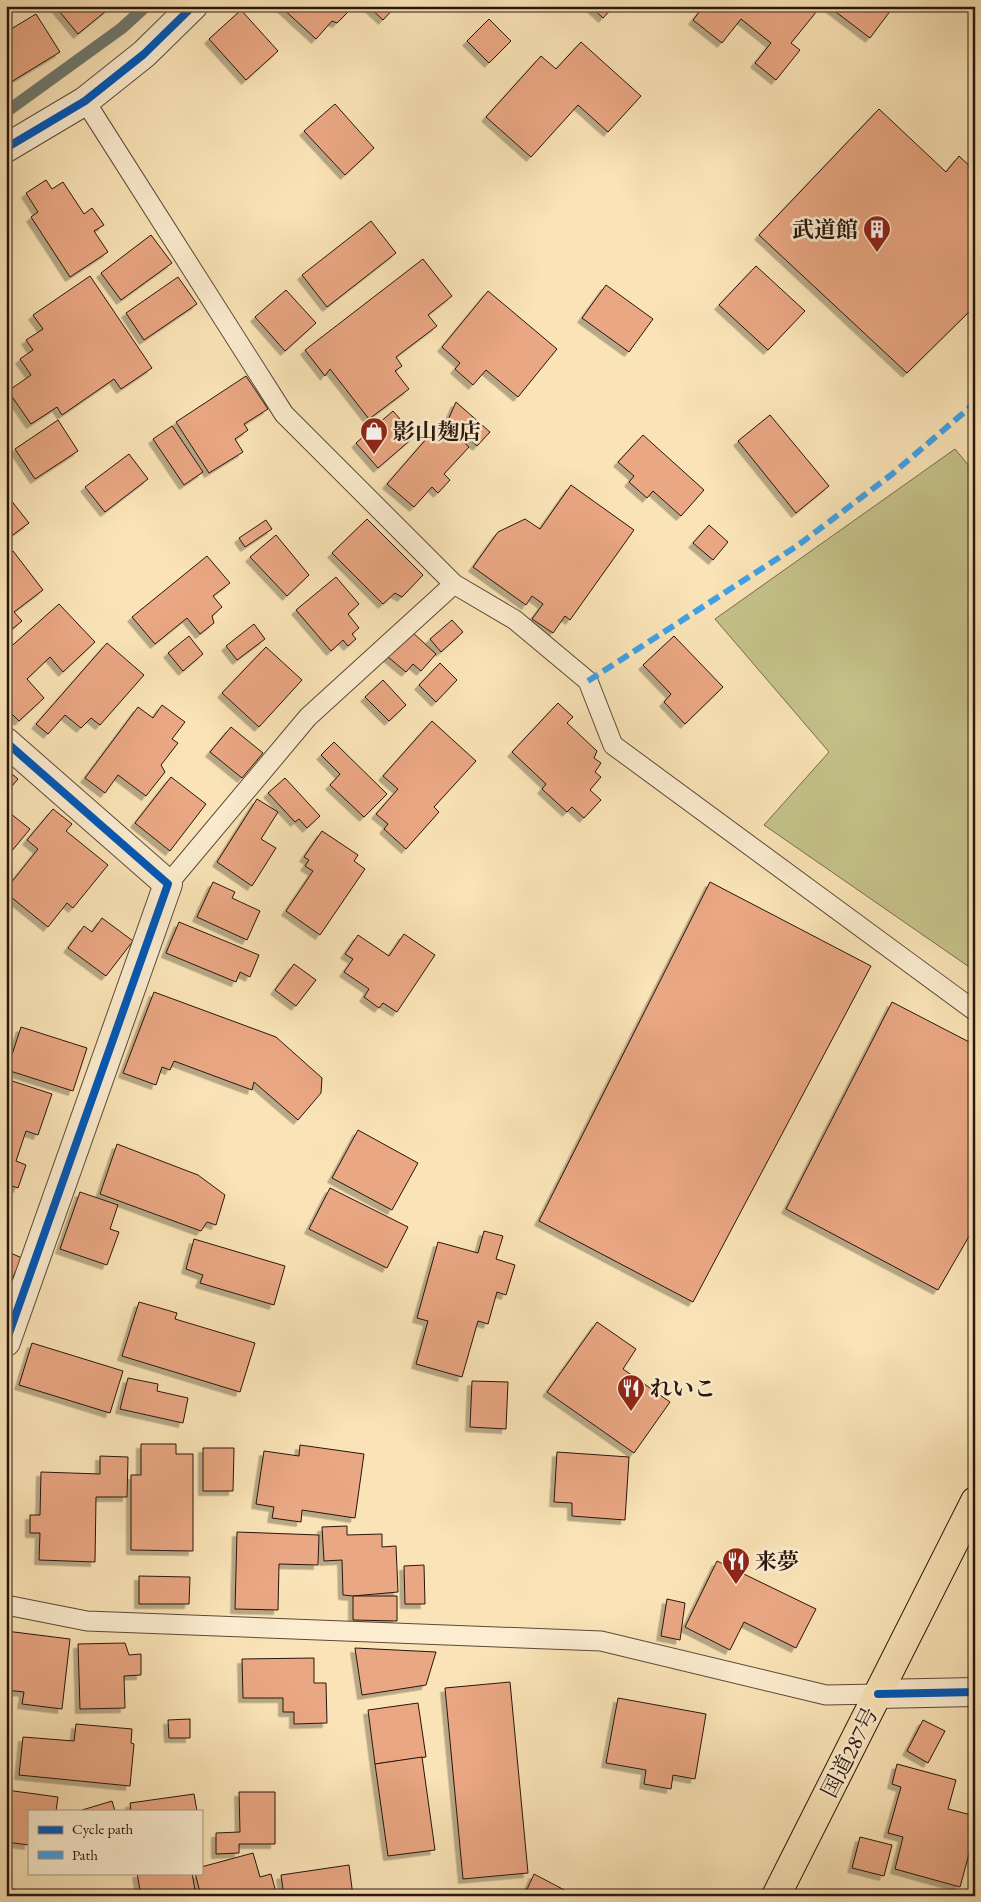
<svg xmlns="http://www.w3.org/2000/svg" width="981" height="1902" font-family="'EB Garamond','Noto Serif JP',serif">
	<defs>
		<filter id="shadow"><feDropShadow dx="-4.5" dy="4.5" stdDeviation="0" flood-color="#0004"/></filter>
	</defs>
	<rect width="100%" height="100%" fill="#fae4b7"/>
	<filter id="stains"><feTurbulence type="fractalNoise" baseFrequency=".004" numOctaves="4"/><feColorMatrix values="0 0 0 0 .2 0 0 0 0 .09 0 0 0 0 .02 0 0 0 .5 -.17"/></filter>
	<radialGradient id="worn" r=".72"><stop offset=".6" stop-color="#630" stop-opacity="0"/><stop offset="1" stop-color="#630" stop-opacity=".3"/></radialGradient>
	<path fill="#c5c28a" stroke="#766c4c" d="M955,449L975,473V971L764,825L829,752L715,619Z"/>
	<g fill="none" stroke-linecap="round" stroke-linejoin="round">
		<path stroke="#707a72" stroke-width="12" d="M6,112L122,28L146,6"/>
	</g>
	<g fill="#eaa783" stroke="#28150d" filter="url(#shadow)">
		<path d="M55,6H112L78,34Z"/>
		<path d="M280,6H344L349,11L337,23L332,21L316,39Z"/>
		<path d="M368,6H396L383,20Z"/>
		<path d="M590,6H614L603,18Z"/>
		<path d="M704,6H812L817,11L791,43L800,50L776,80L755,63L771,43L741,19L722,43L693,20Z"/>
		<path d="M828,6H894L870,38Z"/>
		<path d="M241,10L278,51L246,80L209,39Z"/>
		<path d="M36,14L60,52L6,85V32Z"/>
		<path d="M489,19L511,41L489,63L467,41Z"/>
		<path d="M581,42L641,96L608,132L578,105L531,157L486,117L541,56L556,69Z"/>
		<path d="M335,104L374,148L345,175L304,131Z"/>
		<path d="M879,109L946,172L959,156L975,171V271L969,278L975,284V306L907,373L759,235Z"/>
		<path d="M46,180L52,189L63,182L84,214L92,208L104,225L94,231L108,252L70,277L31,217L38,212L26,193Z"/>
		<path d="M371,221L396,253L327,307L302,275Z"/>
		<path d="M151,235L172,263L121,300L101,273Z"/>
		<path d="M423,259L452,296L428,315L437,326L396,357L402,366L395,371L409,389L369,419L330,369L325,376L305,350Z"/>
		<path d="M756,266L805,311L768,350L719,305Z"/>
		<path d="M90,276L152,368L121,389L114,379L62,415L57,407L31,424L8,391L31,375L20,359L33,350L26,340L43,329L33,315Z"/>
		<path d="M178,277L197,304L144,340L126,313Z"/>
		<path d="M606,285L653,319L629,352L582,318Z"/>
		<path d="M286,290L316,323L285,351L255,317Z"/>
		<path d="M488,291L557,349L518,397L486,370L473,385L455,369L460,363L442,347Z"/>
		<path d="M246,376L268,409L244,424L248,430L235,439L243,452L209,473L176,422Z"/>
		<path d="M456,402L490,432L477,446L448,420Z"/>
		<path d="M393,411L415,436L378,468L356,443Z"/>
		<path d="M770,415L829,486L796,513L738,441Z"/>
		<path d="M58,420L78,451L35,479L15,449Z"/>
		<path d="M441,422L469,447L444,474L450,480L438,493L432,487L414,507L387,484Z"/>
		<path d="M172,426L203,472L184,485L153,439Z"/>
		<path d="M643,435L704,490L681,516L653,491L647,498L629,482L634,476L618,462Z"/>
		<path d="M129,454L148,479L105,512L85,487Z"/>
		<path d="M571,485L634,530L570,620L565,616L553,633L532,619L543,604L532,596L526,605L473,567L498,532L525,519L540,529Z"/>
		<path d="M6,494L29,523L6,540Z"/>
		<path d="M367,519L423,575L402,597L395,593L383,604L332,553Z"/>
		<path d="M266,520L272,529L245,547L239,538Z"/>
		<path d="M709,525L728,542L713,560L693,543Z"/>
		<path d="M276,535L309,575L287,596L250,557Z"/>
		<path d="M13,551L43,590L14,612L22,621L6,634V556Z"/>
		<path d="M207,556L230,583L213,596L222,607L212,616L214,623L200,634L187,618L155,644L132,617Z"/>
		<path d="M336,577L359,604L348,614L359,628L352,634L356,639L348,646L343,640L331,651L296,610Z"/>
		<path d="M59,604L95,642L63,672L50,657L27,679L44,698L19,721L6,708V651Z"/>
		<path d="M452,620L463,632L441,652L430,639Z"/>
		<path d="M254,624L265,639L237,660L226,646Z"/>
		<path d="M411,631L436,654L421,671L413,664L406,672L388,657Z"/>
		<path d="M189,636L203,654L183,671L168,653Z"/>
		<path d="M674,636L723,687L685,724L664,702L671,694L643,665Z"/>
		<path d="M107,643L144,675L100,725L91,718L81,728L65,715L48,734L36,724Z"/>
		<path d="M266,647L302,680L259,727L222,693Z"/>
		<path d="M440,663L457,680L436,702L419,685Z"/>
		<path d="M383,680L406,705L389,721L365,697Z"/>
		<path d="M558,703L573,717L567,723L597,751L594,758L601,763L595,772L601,777L590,790L601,800L584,818L572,807L567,812L542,789L546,784L512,752Z"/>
		<path d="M162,705L185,722L172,739L178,743L161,765L165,772L146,796L118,775L105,793L85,778L138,707L153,718Z"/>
		<path d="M432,721L476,761L434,807L439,812L406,849L384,829L388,824L376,814L398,789L383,776Z"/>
		<path d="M231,727L263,753L242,778L210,752Z"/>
		<path d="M334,742L387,794L364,817L330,785L340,774L321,755Z"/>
		<path d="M6,769L18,779L6,793Z"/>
		<path d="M171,777L206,804L170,851L135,823Z"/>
		<path d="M285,778L320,816L307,828L299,819L295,822L268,793Z"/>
		<path d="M257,799L278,812L261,839L276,848L252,886L217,862Z"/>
		<path d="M53,809L72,824L66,831L108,865L73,908L67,903L48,927L6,893V889L38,849L27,840Z"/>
		<path d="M6,810L30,829L6,858Z"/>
		<path d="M322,831L358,855L354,861L365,869L320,935L286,911L313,871L305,866L309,860L304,857Z"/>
		<path d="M213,882L235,892L232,898L260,911L247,940L197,917Z"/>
		<path d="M710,882L871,966L693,1302L539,1221Z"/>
		<path d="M102,918L133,941L106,976L68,948L84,926L92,932Z"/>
		<path d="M179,922L259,955L250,977L240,972L236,982L166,953Z"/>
		<path d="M404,934L435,955L397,1012L383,1003L379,1008L364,997L369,989L344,972L353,959L345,954L358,935L389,956Z"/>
		<path d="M294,964L316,980L296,1006L275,990Z"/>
		<path d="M154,992L276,1037L322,1078L321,1093L298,1120L254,1082L252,1090L174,1061L170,1070L162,1067L156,1085L123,1073Z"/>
		<path d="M892,1002L975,1045V1226L938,1290L786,1209Z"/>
		<path d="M21,1027L87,1048L73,1091L7,1070Z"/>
		<path d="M6,1079L52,1094L38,1135L26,1131L16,1161L26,1165L18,1188L6,1184Z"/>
		<path d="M358,1130L418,1163L392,1210L332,1178Z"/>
		<path d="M117,1144L198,1175L225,1195L216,1225L207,1222L201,1231L100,1194Z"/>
		<path d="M330,1188L408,1227L387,1268L309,1229Z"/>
		<path d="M80,1192L118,1205L110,1229L119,1232L107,1265L60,1249Z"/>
		<path d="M484,1231L503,1236L496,1259L515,1265L506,1295L497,1292L488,1324L478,1321L462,1377L416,1364L428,1321L417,1318L438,1242L478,1253Z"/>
		<path d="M194,1239L285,1266L274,1305L200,1283L203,1275L186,1269Z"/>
		<path d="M6,1251L22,1258L6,1292Z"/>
		<path d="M139,1302L177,1313L175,1319L255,1343L240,1392L122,1356Z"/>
		<path d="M597,1322L636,1349L623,1369L670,1402L634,1453L547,1392Z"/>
		<path d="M32,1343L123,1371L110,1413L19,1385Z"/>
		<path d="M128,1378L158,1384L157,1391L188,1398L183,1423L120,1409Z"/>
		<path d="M472,1381L508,1382L506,1429L470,1427Z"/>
		<path d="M141,1444H176V1454H193V1551L131,1550V1475H141Z"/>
		<path d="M300,1445L364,1454L355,1518L302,1510L301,1522L272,1518L274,1507L256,1504L264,1451L299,1456Z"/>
		<path d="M203,1448H234L233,1491H203Z"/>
		<path d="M557,1452L629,1457L625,1520L572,1516V1503L554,1502Z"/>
		<path d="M100,1456L128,1457L127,1497H96L95,1562L39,1560L40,1533H30V1515H40L41,1472L100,1474Z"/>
		<path d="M347,1526V1535L382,1534V1547L396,1546L398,1592L353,1596L343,1595L342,1560L324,1561L322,1527Z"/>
		<path d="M237,1532L319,1535L318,1565L279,1564L278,1610L235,1609Z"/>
		<path d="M717,1561L816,1609L796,1648L744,1622L730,1650L685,1627Z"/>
		<path d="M424,1565L425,1604H405L404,1566Z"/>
		<path d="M139,1576L190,1577L189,1604H139Z"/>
		<path d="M353,1596H397V1621L353,1620Z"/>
		<path d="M667,1599L685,1603L680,1640L661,1636Z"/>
		<path d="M6,1631L70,1639L62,1709L22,1704L24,1692L6,1690Z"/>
		<path d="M125,1643L129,1655L141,1654V1675L124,1676L125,1708L80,1709L78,1644Z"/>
		<path d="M355,1648L436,1652L426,1685L362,1695Z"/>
		<path d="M314,1658V1683H326L327,1723L294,1724V1712H283V1698H243L242,1659Z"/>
		<path d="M510,1682L528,1873L463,1879L445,1688Z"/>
		<path d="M618,1698L706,1714L695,1779L673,1775L671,1789L644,1784L646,1770L606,1763Z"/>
		<path d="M418,1703L426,1757L375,1764L368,1710Z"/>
		<path d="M190,1719V1738H169L168,1720Z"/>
		<path d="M923,1720L945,1731L928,1763L907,1751Z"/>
		<path d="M76,1724L132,1729L131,1743L134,1744L130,1786L19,1775L23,1737L74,1741Z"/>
		<path d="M422,1757L435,1850L388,1856L375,1764Z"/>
		<path d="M897,1764L956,1780L948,1809L975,1816V1832L960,1887L895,1869L903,1837L888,1833L901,1787L892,1784Z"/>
		<path d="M6,1790L58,1797L56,1811H29V1845L6,1842Z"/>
		<path d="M239,1792H275V1844H239V1853L216,1854V1833L240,1832Z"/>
		<path d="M194,1794L197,1811H131L130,1803Z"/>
		<path d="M112,1801L115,1811H83L82,1810Z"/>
		<path d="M860,1837L892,1845L884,1876L852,1868Z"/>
		<path d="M253,1853L260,1877L271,1874L277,1896H201L195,1873H201V1867Z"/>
		<path d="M349,1865L353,1896H284L281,1875Z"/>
		<path d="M137,1873H192L196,1896H141Z"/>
		<path d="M534,1874L572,1894L571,1896H524Z"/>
		<path d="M6,1888L37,1895L36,1896H6Z"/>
	</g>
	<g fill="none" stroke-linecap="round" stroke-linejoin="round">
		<g stroke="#5c4938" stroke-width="21">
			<g id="lane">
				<path d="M85,101L284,414L454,584L515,620L588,681L613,745L975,1011"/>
				<path d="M168,884L308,717L454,584"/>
				<path d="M6,1605L87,1621L601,1641L826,1695L878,1694"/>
			</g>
		</g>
		<g stroke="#5c4938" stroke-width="30">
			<g id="street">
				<path d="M6,148L85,101L144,54L193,6"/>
				<path d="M6,742L168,884L6,1342"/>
				<path d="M878,1694L975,1692"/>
			</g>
		</g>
		<g stroke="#28150d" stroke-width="30">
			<path id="highway" d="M776,1896L975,1501"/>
		</g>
		<use href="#lane" stroke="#fcedd0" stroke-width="19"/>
		<use href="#street" stroke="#fcedd0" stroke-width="28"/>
		<use href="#highway" stroke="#fae4b7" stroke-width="28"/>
		<path stroke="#3ea2e9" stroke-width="6" stroke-dasharray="12 6" stroke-linecap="butt" d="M588,681L797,546L891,475L975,403"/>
		<g stroke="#fcedd0" stroke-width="11">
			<g id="cycleway">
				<path d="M6,148L85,101L144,54L193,6"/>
				<path d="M6,742L168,884L6,1342"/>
				<path d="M878,1694L975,1692"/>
			</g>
		</g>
		<use href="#cycleway" stroke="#0057b8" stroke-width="8"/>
	</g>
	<defs>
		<g id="building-pin" transform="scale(1.4375)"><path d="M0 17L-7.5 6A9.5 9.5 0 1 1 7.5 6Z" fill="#8f2418" stroke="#fcedd0"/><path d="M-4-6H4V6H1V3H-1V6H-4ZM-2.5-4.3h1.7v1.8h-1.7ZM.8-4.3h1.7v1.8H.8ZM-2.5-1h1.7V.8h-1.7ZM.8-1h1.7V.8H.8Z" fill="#fff"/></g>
		<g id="shop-pin" transform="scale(1.4375)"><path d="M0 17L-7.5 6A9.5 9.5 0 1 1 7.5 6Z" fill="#8f2418" stroke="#fcedd0"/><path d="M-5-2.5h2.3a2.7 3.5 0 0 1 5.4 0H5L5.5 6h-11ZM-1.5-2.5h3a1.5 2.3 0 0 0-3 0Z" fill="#fff"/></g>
		<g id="restaurant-pin" transform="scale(1.4375)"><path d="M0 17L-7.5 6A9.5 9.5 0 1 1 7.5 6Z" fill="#8f2418" stroke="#fcedd0"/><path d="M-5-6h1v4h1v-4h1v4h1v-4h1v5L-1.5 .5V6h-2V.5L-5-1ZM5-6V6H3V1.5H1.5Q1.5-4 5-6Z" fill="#fff"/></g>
	</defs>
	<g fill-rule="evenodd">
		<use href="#building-pin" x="877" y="229"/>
		<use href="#shop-pin" x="374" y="431"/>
		<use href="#restaurant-pin" x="631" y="1388"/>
		<use href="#restaurant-pin" x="736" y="1561"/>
	</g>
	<g text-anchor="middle" stroke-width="5" stroke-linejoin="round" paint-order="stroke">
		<g font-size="22" font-weight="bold" fill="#28150d" stroke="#fcedd0" text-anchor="start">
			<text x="858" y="237" text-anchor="end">武道館</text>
			<text x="393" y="439">影山麹店</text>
			<text x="650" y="1396">れいこ</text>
			<text x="755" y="1569">来夢</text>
		</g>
		<g font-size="22" fill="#28150d" stroke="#fcedd0">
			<text transform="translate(849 1752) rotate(-63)" y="8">国道287号</text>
		</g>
	</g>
	<rect width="981" height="1902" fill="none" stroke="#fae4b7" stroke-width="25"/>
	<rect x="8" y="8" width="966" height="1887" fill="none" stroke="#28150d" stroke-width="2.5"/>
	<rect x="12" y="12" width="956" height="1877" fill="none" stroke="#28150d"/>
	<rect x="28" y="1810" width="175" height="65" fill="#fcedd0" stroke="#a79782"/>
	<rect x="38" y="1826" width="25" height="8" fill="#0057b8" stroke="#a79782"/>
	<text x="72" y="1834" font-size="15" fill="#28150d">Cycle path</text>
	<rect x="38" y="1851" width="25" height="8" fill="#3ea2e9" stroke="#a79782"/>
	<text x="72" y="1860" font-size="15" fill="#28150d">Path</text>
	<rect width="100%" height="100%" filter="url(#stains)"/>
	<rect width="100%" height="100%" fill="url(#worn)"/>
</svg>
